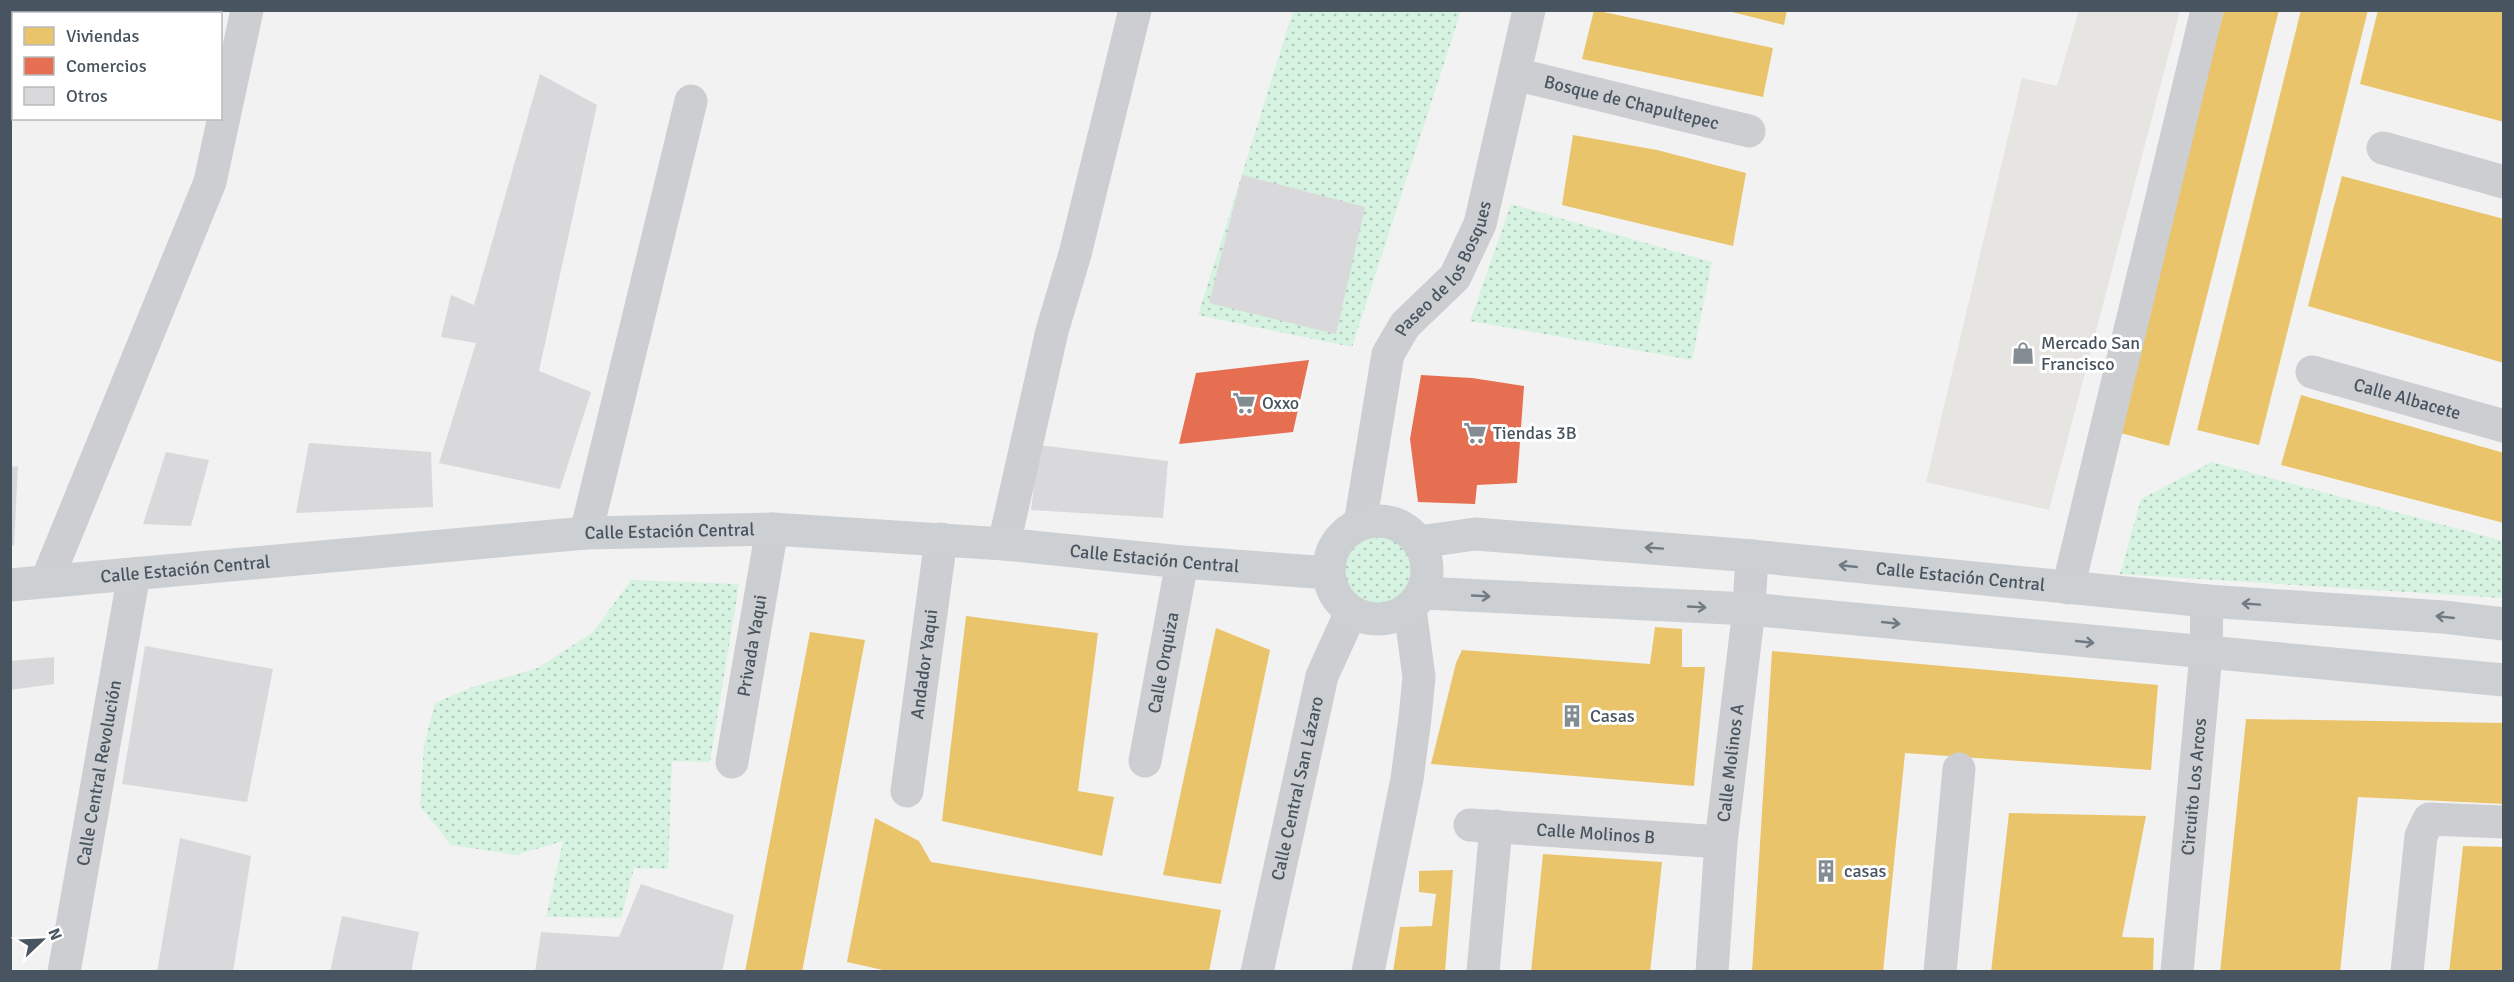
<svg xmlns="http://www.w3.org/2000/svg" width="2514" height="982" font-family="Signika,sans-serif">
	<defs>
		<pattern id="park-dots" width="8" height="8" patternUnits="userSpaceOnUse" patternTransform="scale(1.5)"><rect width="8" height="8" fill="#d6f2e0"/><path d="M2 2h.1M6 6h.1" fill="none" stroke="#b0c7b9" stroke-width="1.8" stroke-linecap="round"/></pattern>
	</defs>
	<rect width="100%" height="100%" fill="#f3f2f2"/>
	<path fill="#e6e5e1" d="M2079,10L2180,11L2049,510L1926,482L2022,78L2057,86Z"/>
	<g fill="url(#park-dots)">
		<path d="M1293,11H1461L1352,347L1198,315Z"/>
		<path d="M1511,204L1712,262L1692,360L1470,321Z"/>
		<path d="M2212,462L2503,541V598L2120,574L2141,499Z"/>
		<path d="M1382,520L1407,530L1409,538L1423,553V575L1416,601L1405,612L1366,618L1347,608L1330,580L1332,552L1342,532Z"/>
		<path d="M631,580L739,584L710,762L672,761L668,869L634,868L621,918L546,917L563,841L516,855L451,845L420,806L424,745L435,703L475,686L538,668L593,632Z"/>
	</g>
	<g fill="#e9c46a">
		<path d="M1594,10L1773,48L1763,97L1582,59Z"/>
		<path d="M1724,10H1787L1784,25Z"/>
		<path d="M2224,10H2279L2169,446L2117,432Z"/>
		<path d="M2301,10H2368L2259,445L2197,430Z"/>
		<path d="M2378,10H2504V122L2360,84Z"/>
		<path d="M1573,135L1657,150L1746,173L1733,246L1562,205Z"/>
		<path d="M2342,176L2504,219V363L2308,306Z"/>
		<path d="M2301,395L2504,453V523L2281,465Z"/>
		<path d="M966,616L1098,633L1078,791L1114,797L1102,856L942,821Z"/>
		<path d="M1655,627L1682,629V667H1705L1694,786L1431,764L1456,663L1462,650L1650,664Z"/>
		<path d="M1216,628L1270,650L1221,884L1163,875Z"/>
		<path d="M810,632L865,640L802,972H745Z"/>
		<path d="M1772,651L2158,685L2151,770L1905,753L1883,972H1752Z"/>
		<path d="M2246,719L2504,723V804L2358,797L2340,972H2220Z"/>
		<path d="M2009,813L2146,816L2122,937L2154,938L2153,972H1991Z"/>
		<path d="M875,818L919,841L931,862L1221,910L1209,972H892L847,962Z"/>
		<path d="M2463,846L2504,847V972H2449Z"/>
		<path d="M1543,854L1662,862L1650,972H1531Z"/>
		<path d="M1453,870L1445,972H1393L1400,927L1432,926L1436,894L1419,892V871Z"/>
	</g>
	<g fill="#e76f51">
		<path d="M1309,360L1293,432L1179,444L1196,373Z"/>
		<path d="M1421,375L1472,378L1524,386L1517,483L1477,485L1475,504L1418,502L1410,439Z"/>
	</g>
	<g fill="#d9d9db">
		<path d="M540,74L597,105L539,371L591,392L560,489L439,463L476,343L441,337L451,295L474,305Z"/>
		<path d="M1242,175L1365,207L1336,334L1209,303Z"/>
		<path d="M309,443L431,452L433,507L296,513Z"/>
		<path d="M1039,445L1168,461L1163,518L1031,510Z"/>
		<path d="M166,452L209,460L191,526L143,524Z"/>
		<path d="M18,466L14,545H10V467Z"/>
		<path d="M145,646L273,669L247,802L122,784Z"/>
		<path d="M54,657V684L10,690V661Z"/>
		<path d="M180,838L251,856L233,972H157Z"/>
		<path d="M641,884L734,915L722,972H535L541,932L619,937Z"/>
		<path d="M342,916L419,932L411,972H330Z"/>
	</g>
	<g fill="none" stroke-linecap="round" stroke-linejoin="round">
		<g stroke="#ccced1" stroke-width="33">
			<path id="s1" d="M1515,74L1749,131"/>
			<path d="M2383,148L2504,182"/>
			<path id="s2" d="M2312,372L2504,426"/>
			<path id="s3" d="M1360,524L1388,354L1405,325L1455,277L1480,224L1529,10"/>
			<path d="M586,533L691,101"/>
			<path d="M1004,544L1052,331L1075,254L1135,10"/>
			<path d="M47,580L210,182L247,10"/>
			<path d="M2068,588L2207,10"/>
			<path id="s4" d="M1145,761L1182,562"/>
			<path id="s5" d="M732,762L772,529"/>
			<path id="s6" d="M907,791L941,539"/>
			<path id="s7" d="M1470,825L1721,842"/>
			<path id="s8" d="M64,972L134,574"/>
			<path id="s9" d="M1257,972L1322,676L1351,612"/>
			<path d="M1368,972L1407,779L1415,718L1419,677L1410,609"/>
			<path d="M1483,972L1496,826"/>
			<path id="s10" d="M1712,972L1721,842L1749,609L1752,556"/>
			<path d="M1940,972L1959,769"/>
			<path id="s11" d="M2177,972L2206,654L2207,601"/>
			<path d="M2407,972L2421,836L2429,819L2504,822"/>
		</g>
		<g stroke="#cdd0d3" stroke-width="33">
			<circle cx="1378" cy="570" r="49"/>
			<path id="s12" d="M1419,542L1475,534L1752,556L2207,601L2443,617L2504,624"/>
			<path id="s13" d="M10,585L586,533L772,529L1004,544L1182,562L1328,573"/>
			<path d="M1423,593L1749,609L2504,680"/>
		</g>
	</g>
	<defs><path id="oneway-shaft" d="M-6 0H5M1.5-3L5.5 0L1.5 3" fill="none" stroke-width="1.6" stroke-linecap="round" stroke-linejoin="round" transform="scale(1.5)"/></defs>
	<g stroke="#707a82">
		<use href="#oneway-shaft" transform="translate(1654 548) rotate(-176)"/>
		<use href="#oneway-shaft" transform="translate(1848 566) rotate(-174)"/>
		<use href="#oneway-shaft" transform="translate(1481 596) rotate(3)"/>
		<use href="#oneway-shaft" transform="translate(2251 604) rotate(-176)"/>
		<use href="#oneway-shaft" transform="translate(1697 607) rotate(3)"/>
		<use href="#oneway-shaft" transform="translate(2445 617) rotate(-174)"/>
		<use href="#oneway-shaft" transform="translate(1891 623) rotate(6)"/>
		<use href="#oneway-shaft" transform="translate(2085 642) rotate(6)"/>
	</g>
	<defs>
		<g id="shop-bare" transform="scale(1.8)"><path d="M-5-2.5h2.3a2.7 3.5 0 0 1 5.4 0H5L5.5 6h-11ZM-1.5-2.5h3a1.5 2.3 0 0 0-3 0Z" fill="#848c93" stroke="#fff" stroke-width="2.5" paint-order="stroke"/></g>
		<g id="supermarket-bare" transform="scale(1.8)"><path d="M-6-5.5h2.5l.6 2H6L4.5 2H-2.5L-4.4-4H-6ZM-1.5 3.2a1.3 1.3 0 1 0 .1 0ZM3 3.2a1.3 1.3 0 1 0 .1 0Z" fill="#848c93" stroke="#fff" stroke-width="2.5" paint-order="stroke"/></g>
		<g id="building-bare" transform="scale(1.8)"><path d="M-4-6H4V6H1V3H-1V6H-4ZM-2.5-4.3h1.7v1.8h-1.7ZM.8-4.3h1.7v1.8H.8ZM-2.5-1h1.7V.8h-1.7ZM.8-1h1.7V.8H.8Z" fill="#848c93" stroke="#fff" stroke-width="2.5" paint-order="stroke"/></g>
	</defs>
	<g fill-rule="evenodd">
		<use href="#shop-bare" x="2023" y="353"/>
		<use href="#supermarket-bare" x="1244" y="403"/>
		<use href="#supermarket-bare" x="1475" y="433"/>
		<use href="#building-bare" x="1572" y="716"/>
		<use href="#building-bare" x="1826" y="871"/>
	</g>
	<g text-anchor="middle" stroke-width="6" stroke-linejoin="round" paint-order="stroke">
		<g font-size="18" fill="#485560" stroke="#fff">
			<text dy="6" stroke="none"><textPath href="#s1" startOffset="120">Bosque de Chapultepec</textPath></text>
			<text dy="6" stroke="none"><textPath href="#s3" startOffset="276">Paseo de los Bosques</textPath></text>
			<text dy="6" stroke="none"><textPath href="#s2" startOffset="99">Calle Albacete</textPath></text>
			<text dy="6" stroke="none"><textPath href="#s13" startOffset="662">Calle Estación Central</textPath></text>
			<text dy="6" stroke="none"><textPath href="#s13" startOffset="1148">Calle Estación Central</textPath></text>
			<text dy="6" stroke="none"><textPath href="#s13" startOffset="176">Calle Estación Central</textPath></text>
			<text dy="6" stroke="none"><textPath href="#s12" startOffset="544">Calle Estación Central</textPath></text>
			<text dy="6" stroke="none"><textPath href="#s5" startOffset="118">Privada Yaqui</textPath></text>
			<text dy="6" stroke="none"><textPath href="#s4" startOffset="100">Calle Orquiza</textPath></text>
			<text dy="6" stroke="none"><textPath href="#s6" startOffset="128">Andador Yaqui</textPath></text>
			<text dy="6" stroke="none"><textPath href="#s10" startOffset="210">Calle Molinos A</textPath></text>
			<text dy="6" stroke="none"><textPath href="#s8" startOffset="202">Calle Central Revolución</textPath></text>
			<text dy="6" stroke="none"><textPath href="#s11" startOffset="186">Circuito Los Arcos</textPath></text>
			<text dy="6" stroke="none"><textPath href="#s9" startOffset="188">Calle Central San Lázaro</textPath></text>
			<text dy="6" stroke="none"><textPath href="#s7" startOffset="126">Calle Molinos B</textPath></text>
		</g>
		<g font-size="18" fill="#485560" stroke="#fff" text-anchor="start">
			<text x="2041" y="349">Mercado San<tspan x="2041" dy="21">Francisco</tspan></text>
			<text x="1262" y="409">Oxxo</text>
			<text x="1493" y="439">Tiendas 3B</text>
			<text x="1590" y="722">Casas</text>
			<text x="1844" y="877">casas</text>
		</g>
	</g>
	<rect width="2514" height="982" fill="none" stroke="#485560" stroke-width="24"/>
	<rect x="12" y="12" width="210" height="108" fill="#ffffff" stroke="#b6bbbf" stroke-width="1.5"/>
	<rect x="24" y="27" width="30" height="18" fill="#e9c46a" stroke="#b6bbbf" stroke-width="1.5"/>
	<text x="66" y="42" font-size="18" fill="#485560">Viviendas</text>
	<rect x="24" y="57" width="30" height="18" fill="#e76f51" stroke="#b6bbbf" stroke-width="1.5"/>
	<text x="66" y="72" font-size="18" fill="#485560">Comercios</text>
	<rect x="24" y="87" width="30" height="18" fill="#d9d9db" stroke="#b6bbbf" stroke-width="1.5"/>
	<text x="66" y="102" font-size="18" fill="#485560">Otros</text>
	<g transform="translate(42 940) rotate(67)" stroke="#ffffff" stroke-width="4.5" paint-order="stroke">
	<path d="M0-4.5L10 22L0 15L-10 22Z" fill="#485560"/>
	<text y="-9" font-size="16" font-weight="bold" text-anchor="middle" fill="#485560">N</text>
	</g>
</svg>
